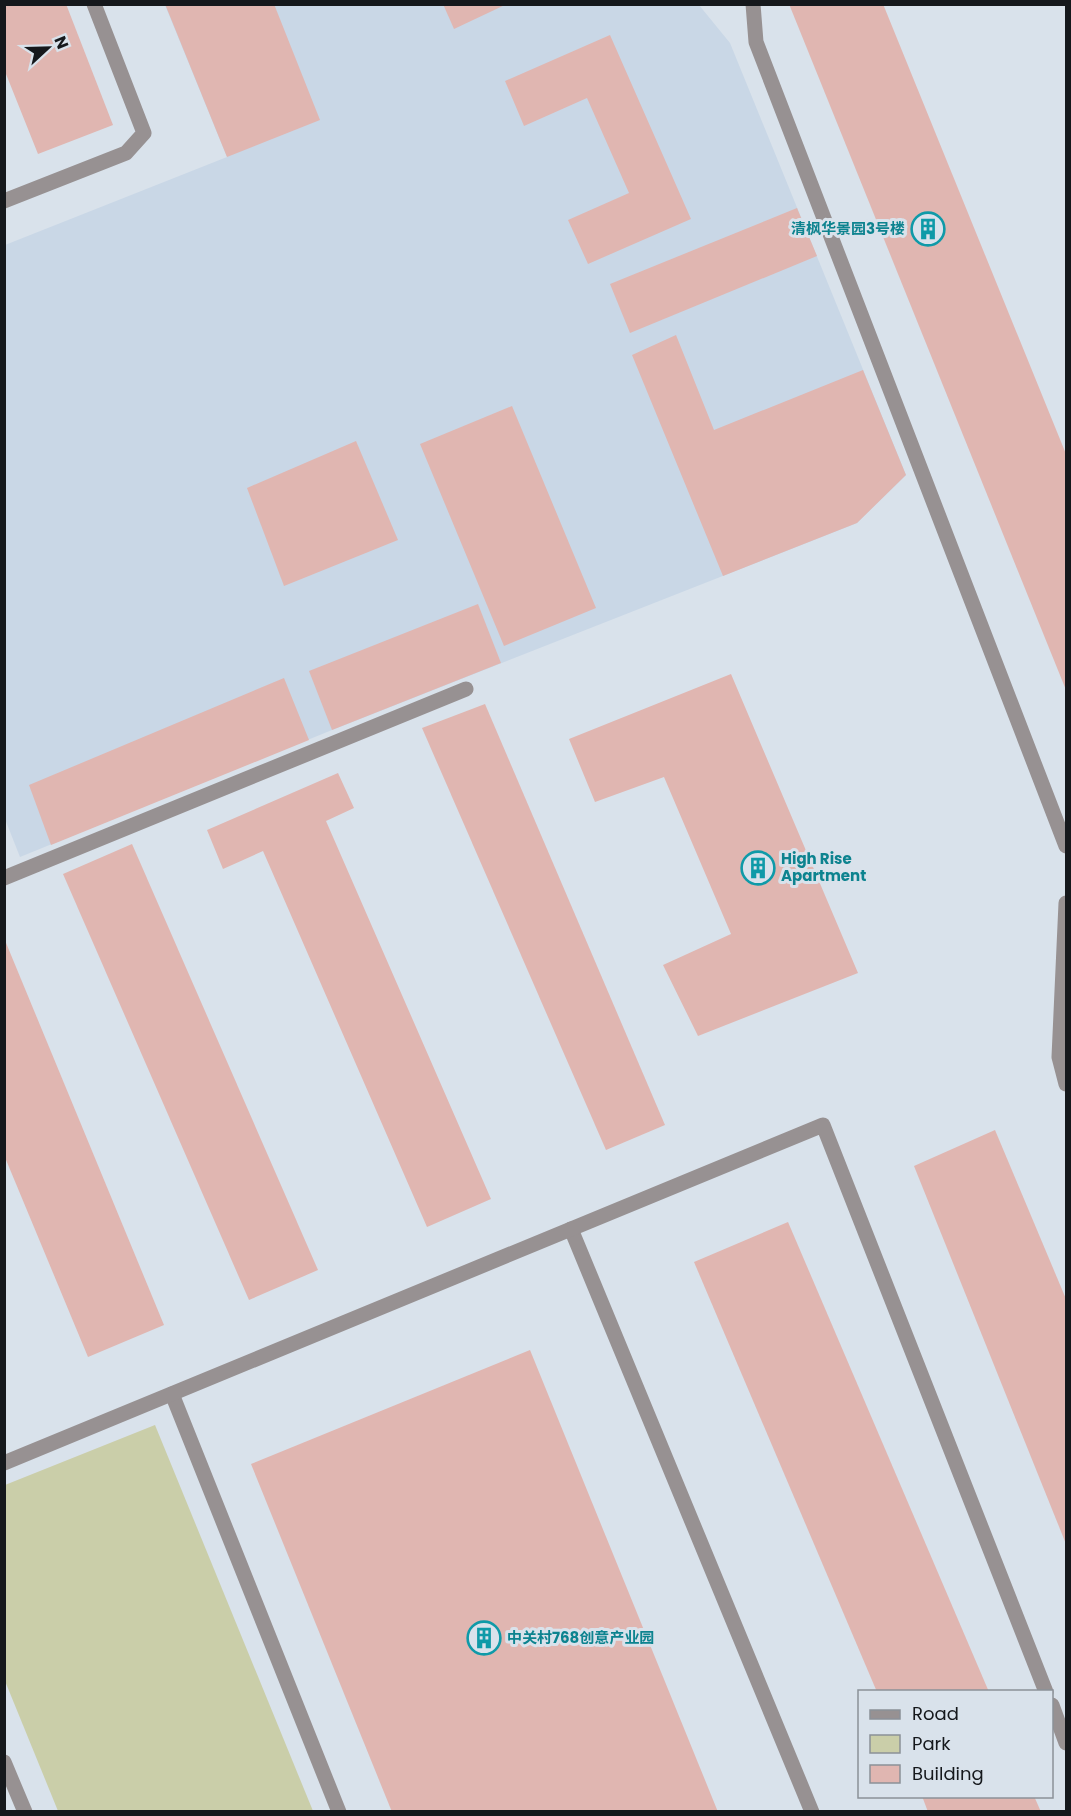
<svg xmlns="http://www.w3.org/2000/svg" width="1071" height="1816" font-family="Poppins,'Noto Sans SC',sans-serif">
	<rect width="100%" height="100%" fill="#d9e2eb"/>
	<path fill="#c9d7e6" d="M165,5H699L730,43L906,475L857,523L332,730L20,857L5,819V245L227,157Z"/>
	<path fill="#cacea9" d="M155,1425L313,1811H58L5,1681V1485Z"/>
	<g fill="#e0b6b1">
		<path d="M4,4H66L113,125L38,154L4,69Z"/>
		<path d="M165,4H274L320,120L227,157Z"/>
		<path d="M443,4H507L454,29Z"/>
		<path d="M789,4H883L1066,454V690Z"/>
		<path d="M610,35L691,219L588,264L568,220L629,193L587,98L524,126L505,81Z"/>
		<path d="M797,208L817,256L630,333L610,284Z"/>
		<path d="M676,335L714,430L863,370L906,475L857,523L723,576L632,355Z"/>
		<path d="M512,406L596,608L504,646L420,444Z"/>
		<path d="M356,441L398,540L284,586L247,488Z"/>
		<path d="M478,604L501,663L332,730L309,671Z"/>
		<path d="M731,674L858,973L698,1036L663,965L731,934L664,777L595,802L569,739Z"/>
		<path d="M284,678L309,740L51,845L29,785Z"/>
		<path d="M485,704L665,1125L606,1150L422,728Z"/>
		<path d="M338,773L354,808L326,821L491,1199L427,1227L263,851L223,869L207,830Z"/>
		<path d="M132,844L318,1270L249,1300L63,874Z"/>
		<path d="M4,938L164,1325L88,1357L4,1155Z"/>
		<path d="M995,1130L1066,1299V1544L914,1166Z"/>
		<path d="M788,1222L989,1692H877L694,1262Z"/>
		<path d="M530,1350L718,1812H392L251,1464Z"/>
		<path d="M922,1796H1034L1041,1812H928Z"/>
	</g>
	<g fill="none" stroke-linecap="round" stroke-linejoin="round">
		<g stroke="#979192" stroke-width="15">
			<path d="M753,4L756,42L1066,846"/>
			<path d="M4,201L126,153L144,133L94,4"/>
			<path d="M4,878L466,689"/>
			<path d="M1066,903L1059,1057L1066,1084"/>
			<path d="M571,1229L812,1812"/>
			<path d="M172,1394L339,1812"/>
			<path d="M4,1463L823,1125L1046,1692"/>
			<path d="M1052,1705L1066,1743"/>
			<path d="M4,1762L25,1812"/>
		</g>
	</g>
	<defs>
		<g id="building-ring" transform="scale(1.725)"><circle r="9.5" fill="#d9e2eb" stroke="#0f9aa8" stroke-width="1.5"/><path d="M-4-6H4V6H1V3H-1V6H-4ZM-2.5-4.3h1.7v1.8h-1.7ZM.8-4.3h1.7v1.8H.8ZM-2.5-1h1.7V.8h-1.7ZM.8-1h1.7V.8H.8Z" fill="#0f9aa8"/></g>
	</defs>
	<g fill-rule="evenodd">
		<use href="#building-ring" x="928" y="229"/>
		<use href="#building-ring" x="758" y="868"/>
		<use href="#building-ring" x="484" y="1638"/>
	</g>
	<g text-anchor="middle" stroke-width="6" stroke-linejoin="round" paint-order="stroke">
		<g font-size="15" font-weight="bold" fill="#0d838f" stroke="#d9e2eb" text-anchor="start">
			<text x="905" y="234" text-anchor="end">清枫华景园3号楼</text>
			<text x="781" y="864">High Rise<tspan x="781" dy="17">Apartment</tspan></text>
			<text x="507" y="1643">中关村768创意产业园</text>
		</g>
	</g>
	<rect width="1071" height="1816" fill="none" stroke="#15181c" stroke-width="12"/>
	<rect x="858" y="1690" width="195" height="108" fill="#d9e2eb" stroke="#8b9198" stroke-width="1.5"/>
	<rect x="870" y="1710" width="30" height="9" fill="#979192" stroke="#8b9198" stroke-width="1.5"/>
	<text x="912" y="1720" font-size="18" fill="#15181c">Road</text>
	<rect x="870" y="1735" width="30" height="18" fill="#cacea9" stroke="#8b9198" stroke-width="1.5"/>
	<text x="912" y="1750" font-size="18" fill="#15181c">Park</text>
	<rect x="870" y="1765" width="30" height="18" fill="#e0b6b1" stroke="#8b9198" stroke-width="1.5"/>
	<text x="912" y="1780" font-size="18" fill="#15181c">Building</text>
	<g transform="translate(48 48) rotate(68)" stroke="#d9e2eb" stroke-width="4.5" paint-order="stroke">
	<path d="M0-4.5L10 22L0 15L-10 22Z" fill="#15181c"/>
	<text y="-9" font-size="16" font-weight="bold" text-anchor="middle" fill="#15181c">N</text>
	</g>
</svg>
